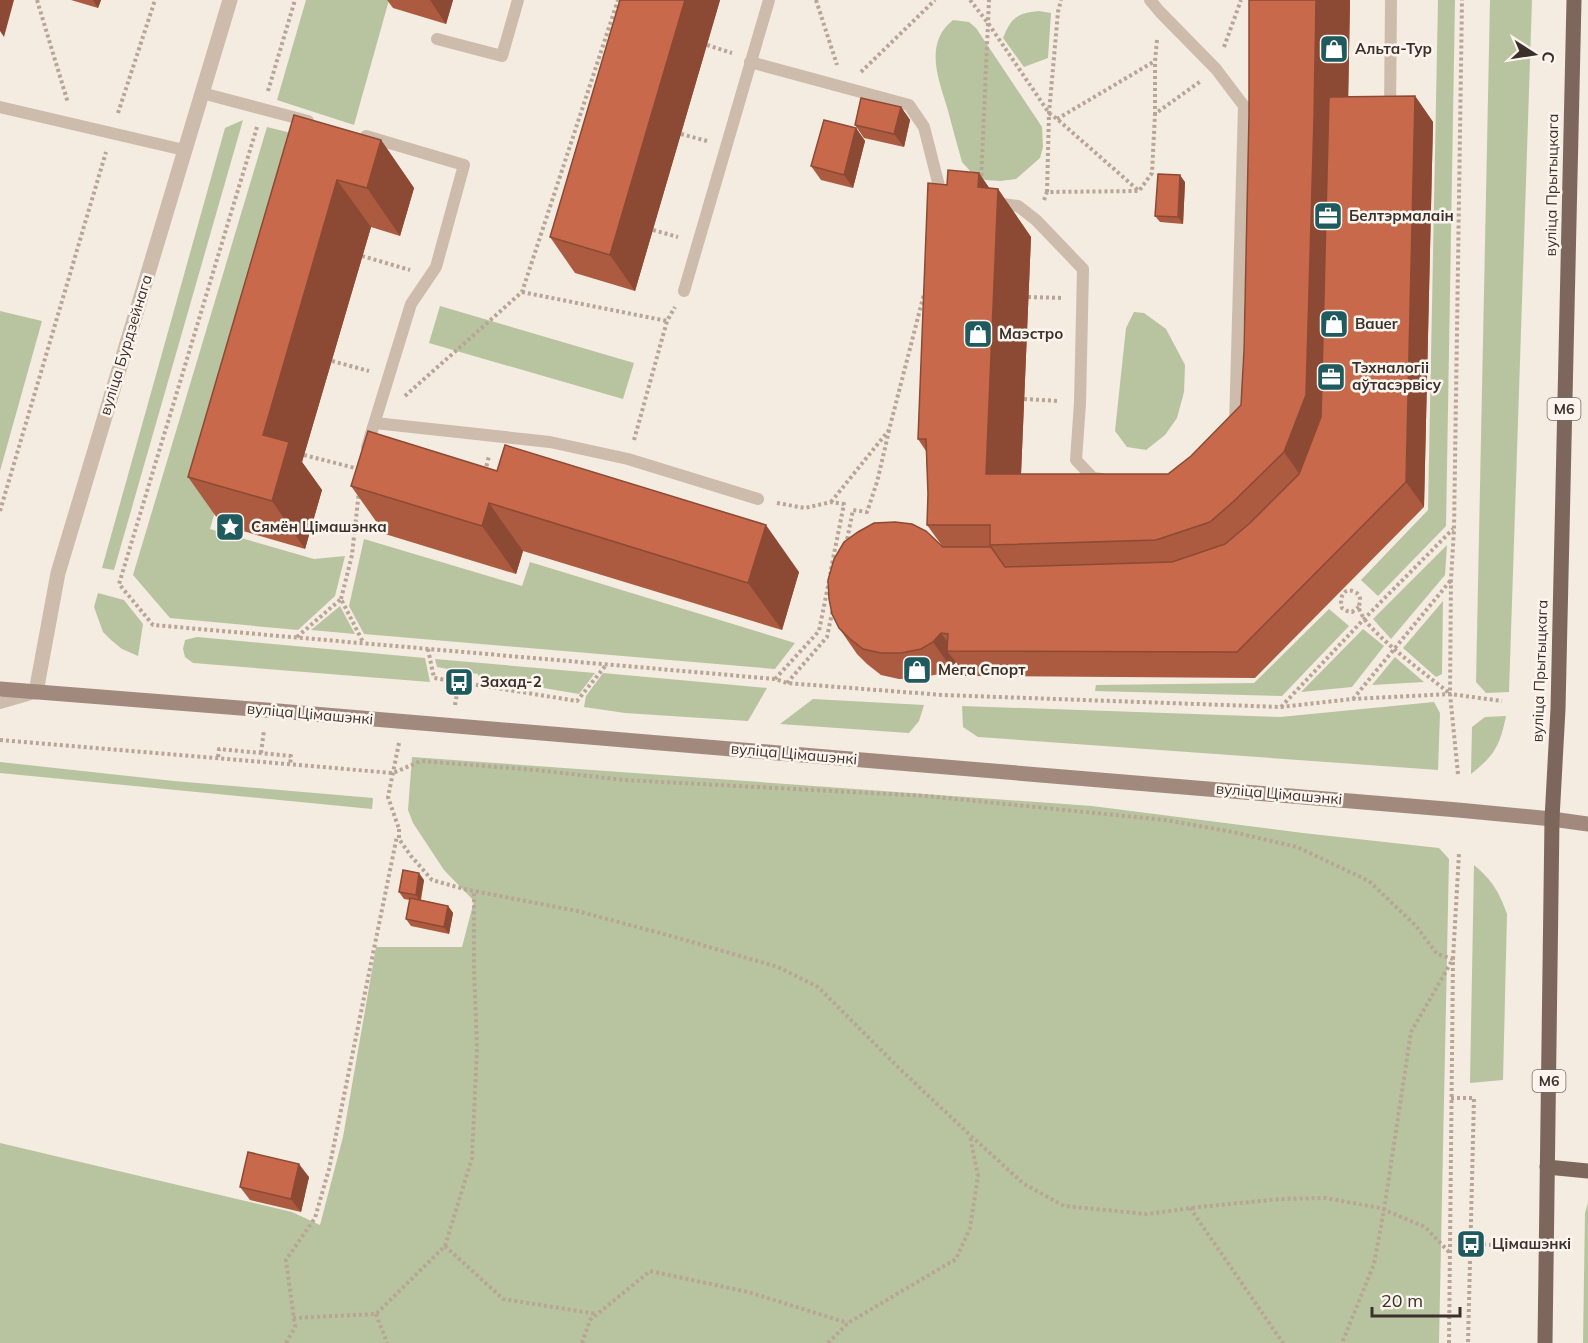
<svg xmlns="http://www.w3.org/2000/svg" width="1588" height="1343" font-family="Mulish,sans-serif">
	<rect width="100%" height="100%" fill="#f4ebe1"/>
	<g fill="#b8c4a0">
		<path d="M306,0H389L354,125L277,100Z"/>
		<path d="M1438,0H1455L1446,526L1378,596L1361,580L1428,510Z"/>
		<path d="M1490,0H1532L1509,692L1486,693L1476,682Z"/>
		<path d="M1039,11L1051,13L1048,58L1024,67L1003,38C1011,18 1017,13 1039,11Z"/>
		<path d="M953,20L969,22L976,28L1042,127L1043,147L1040,158L1016,179L1000,181L985,180L971,172L962,162C957,144 952,126 947,107C938,78 924,43 953,20Z"/>
		<path d="M243,120L114,570L102,568L225,128Z"/>
		<path d="M267,127L323,141L210,529L314,559L345,556L335,596L298,630L170,618L133,575Z"/>
		<path d="M440,306L634,363L623,399L429,343Z"/>
		<path d="M0,311L42,321L0,471Z"/>
		<path d="M1134,312L1144,313L1166,329L1185,365L1184,392L1177,418L1165,435L1146,450L1127,447L1115,431L1126,328Z"/>
		<path d="M364,539L522,586L530,562L795,643L775,669L364,634L349,606Z"/>
		<path d="M1447,545L1445,575L1391,639L1373,619Z"/>
		<path d="M98,593L124,600L143,624L138,656L122,649L111,640L103,632L94,607Z"/>
		<path d="M1443,601L1442,674L1436,677L1403,648Z"/>
		<path d="M340,606L355,634L311,630Z"/>
		<path d="M1329,609L1349,626L1282,696L1095,691L1096,685L1254,683Z"/>
		<path d="M1363,629L1384,646L1352,687L1301,692Z"/>
		<path d="M197,637L425,658L430,682L193,663L185,657L183,649L185,640Z"/>
		<path d="M1395,657L1424,682L1372,685Z"/>
		<path d="M435,659L595,673L579,694L478,677V674L437,667Z"/>
		<path d="M603,673L767,688L748,721L625,713L584,707L586,696Z"/>
		<path d="M813,699L924,705L919,721L909,733L780,724Z"/>
		<path d="M1434,702L1440,713L1438,770L978,737L963,727L962,706L1280,717Z"/>
		<path d="M1506,716C1500,745 1495,755 1471,774L1472,727L1485,717Z"/>
		<path d="M412,757L1092,806L1303,833L1439,848L1449,859L1439,1343H0V1143L292,1212L320,1225L343,1137L376,947H462L474,901L444,870L413,823L408,810Z"/>
		<path d="M0,762L174,781L373,798L372,809L0,773Z"/>
		<path d="M1474,865C1492,880 1499,892 1507,914L1503,1080L1470,1083Z"/>
		<path d="M1588,1203V1343H1583L1585,1213Z"/>
	</g>
	<g fill="none" stroke-linecap="round" stroke-linejoin="round">
		<g stroke="#b9a596" stroke-width="4" stroke-dasharray="3 3" stroke-linecap="butt">
			<path d="M37,0L68,103"/>
			<path d="M816,0L837,65"/>
			<path d="M970,0L988,23L1049,113L1057,119L1139,191"/>
			<path d="M1157,40L1155,61V114L1201,81"/>
			<path d="M707,45L732,53"/>
			<path d="M1224,47L1241,0"/>
			<path d="M861,72L935,0"/>
			<path d="M268,91L295,0"/>
			<path d="M118,113L155,0"/>
			<path d="M1057,119L1155,61"/>
			<path d="M257,127L119,584L153,625L775,679L787,683L799,684L943,695L1281,707L1352,699L1450,694L1502,701"/>
			<path d="M681,134L707,141"/>
			<path d="M981,182L989,0"/>
			<path d="M1047,192L1049,113L1058,12L1061,0"/>
			<path d="M1044,200L1047,192L1139,191L1152,173L1155,114"/>
			<path d="M653,230L678,237"/>
			<path d="M362,256L410,270"/>
			<path d="M522,292L667,321"/>
			<path d="M1028,297L1064,298"/>
			<path d="M332,361L369,371"/>
			<path d="M405,396L522,292L618,0"/>
			<path d="M1024,399L1059,401"/>
			<path d="M634,440L667,321L675,307"/>
			<path d="M304,455L359,469"/>
			<path d="M485,472L489,456"/>
			<path d="M831,502L889,430L924,294"/>
			<path d="M777,503L805,508L831,502L844,504L830,574"/>
			<path d="M0,511L106,152"/>
			<path d="M846,545L853,510L867,512L877,482L889,431"/>
			<path d="M341,599L352,555L359,491"/>
			<path d="M1359,607L1352,612L1347,611L1342,608C1339,599 1343,586 1355,592C1363,596 1359,602 1359,608C1360,613 1365,620 1368,624C1392,650 1422,671 1449,693"/>
			<path d="M297,637L341,599L363,642"/>
			<path d="M428,649L434,678L577,701L606,665"/>
			<path d="M775,679L819,631L829,581"/>
			<path d="M787,683L827,637L833,608"/>
			<path d="M1353,699L1451,580"/>
			<path d="M455,705L459,682"/>
			<path d="M1281,707L1364,619L1453,529"/>
			<path d="M0,740L393,773L421,761L536,770L624,780L926,796L1165,820L1233,832L1297,847L1369,881L1416,926L1437,954L1453,959L1411,1032L1384,1210L1374,1264L1342,1343"/>
			<path d="M399,743L388,797L399,829"/>
			<path d="M261,753L264,730"/>
			<path d="M218,757L219,749L291,756L290,765"/>
			<path d="M1458,774L1450,694L1451,580L1454,529L1462,0"/>
			<path d="M399,829V839L411,856L432,880L464,889L577,911L671,936L778,967L818,987L901,1070L970,1135L1024,1184L1064,1206L1147,1214L1199,1207L1281,1199L1326,1198L1380,1208L1425,1227L1450,1253"/>
			<path d="M1451,1098H1474L1468,1343"/>
			<path d="M1190,1208L1283,1343"/>
			<path d="M1471,1244L1524,1246"/>
			<path d="M445,1246L503,1299L597,1314"/>
			<path d="M376,1314L387,1343"/>
			<path d="M293,1318L376,1314L445,1246L472,1158L477,1048L474,970V891"/>
			<path d="M286,1343L295,1327L286,1260L315,1218L329,1169L397,836"/>
			<path d="M582,1343L590,1320L650,1271L748,1292L848,1323"/>
			<path d="M828,1343L848,1323L956,1259L970,1228L978,1176L970,1136"/>
			<path d="M1449,1343L1453,959L1459,853"/>
		</g>
		<g stroke="#cdbbac" stroke-width="12">
			<path d="M1150,0L1160,12L1216,69L1244,106L1235,426"/>
			<path d="M437,39L502,56L518,0"/>
			<path d="M750,62L909,105L924,127L940,190L948,196"/>
			<path d="M202,93L308,121"/>
			<path d="M0,107L184,150"/>
			<path d="M1390,113L1391,0"/>
			<path d="M366,136L464,165L436,267L411,304L367,447"/>
			<path d="M995,203L1018,206L1036,220L1083,269L1080,403L1076,460L1093,478L1102,479"/>
			<path d="M684,291L769,0"/>
			<path d="M375,423L550,442L628,459L758,499"/>
			<path d="M0,703L31,694"/>
		</g>
		<path stroke="#cdbbac" stroke-width="15" d="M36,692L58,573L230,0"/>
		<path stroke="#a18a7d" stroke-width="15" d="M0,689L266,710L1458,810L1552,819L1588,824"/>
		<g stroke="#7d675c" stroke-width="15">
			<path d="M1547,1167L1588,1171"/>
			<path d="M1545,1343L1552,819L1558,709L1574,0"/>
		</g>
	</g>
	<g fill="#ac5a40">
		<path d="M71,0H101L98,8Z"/>
		<path d="M387,0H453L446,24L393,8Z"/>
		<path d="M620,0H720L635,291L575,273L550,237Z"/>
		<path d="M1249,0H1350L1348,97L1415,96L1433,122L1424,507L1255,678L965,676L956,662L951,668L939,674L919,678L899,679L881,675L867,664L857,654L839,628L943,547L927,525L928,494L926,451L918,439L947,185L979,173L990,189H998L1031,237L1021,474H1168L1191,456L1241,405L1244,350L1249,116Z"/>
		<path d="M901,107L910,120L904,147L864,138L855,125Z"/>
		<path d="M294,115L381,140L414,188L400,236L371,227L302,462L322,490L305,549L222,525L188,477Z"/>
		<path d="M856,128L865,141L853,188L821,180L811,166Z"/>
		<path d="M1185,182L1183,224L1160,222L1155,216Z"/>
		<path d="M368,431L799,572L782,630L523,551L516,574L385,534L351,486Z"/>
		<path d="M424,880L421,900L448,906L453,913L449,934L411,926L406,919L410,900L404,899L399,892Z"/>
		<path d="M309,1177L301,1212L250,1200L240,1187Z"/>
	</g>
	<g fill="#8c4a34">
		<path d="M0,0H14L4,37L0,31Z"/>
		<path d="M93,0H101L98,8Z"/>
		<path d="M430,0H453L446,24Z"/>
		<path d="M685,0H720L635,291L610,255Z"/>
		<path d="M1316,0H1350L1347,166L1317,499L1284,452Z"/>
		<path d="M1415,96L1433,122L1424,507L1406,482Z"/>
		<path d="M901,107L910,120L904,147L894,134Z"/>
		<path d="M856,128L865,141L853,188L844,175Z"/>
		<path d="M381,140L414,188L400,236L367,188Z"/>
		<path d="M979,173L997,200L998,189L1031,237L1019,522L986,474L978,187Z"/>
		<path d="M1180,175L1185,182L1183,224L1178,217Z"/>
		<path d="M337,180L371,227L302,462L322,490L305,549L272,501L263,435Z"/>
		<path d="M489,503L523,551L516,574L482,526Z"/>
		<path d="M766,525L799,572L782,630L748,583Z"/>
		<path d="M941,633L954,651H947L956,662L951,668L933,642Z"/>
		<path d="M419,873L424,880L420,901L416,895Z"/>
		<path d="M448,906L453,913L449,934L444,927Z"/>
		<path d="M299,1164L309,1177L301,1212L291,1199Z"/>
	</g>
	<g fill="#c8694b" stroke="#8c4a34" stroke-width="1.5">
		<path d="M620,0H685L610,255L550,237Z"/>
		<path d="M1249,0H1316L1314,118L1306,395L1284,452L1234,501L1210,522L1156,540L990,545V525H927L928,494L926,439H918L928,183L947,185L948,170L979,173L978,187L998,189L986,474H1168L1191,456L1241,405L1244,350L1249,116Z"/>
		<path d="M1415,96L1406,482L1237,652L947,651L948,634L941,633L933,642L921,649L901,653H881L863,649L849,638L839,628L832,614L829,599L828,580L834,559L844,542L858,532L874,523L895,522L912,524L926,531L943,547H991L1005,567L1172,562L1225,544L1250,523L1299,474L1321,417L1329,97Z"/>
		<path d="M861,98L901,107L894,134L855,125Z"/>
		<path d="M294,115L381,140L367,188L337,180L263,435L289,442L272,501L188,477Z"/>
		<path d="M824,120L856,128L844,175L811,166Z"/>
		<path d="M1158,174L1180,175L1178,217L1155,216Z"/>
		<path d="M368,431L497,471L505,445L766,525L748,583L489,503L482,526L351,486Z"/>
		<path d="M403,870L419,873L416,895L399,892Z"/>
		<path d="M410,898L448,906L444,927L406,919Z"/>
		<path d="M248,1152L299,1164L291,1199L240,1187Z"/>
	</g>
	<defs>
		<g id="shop-square" transform="scale(1.5)"><rect x="-9" y="-9" width="18" height="18" rx="4" fill="#1f5a5e" stroke="#fbf5ee"/><path d="M-5-2.5h2.3a2.7 3.5 0 0 1 5.4 0H5L5.5 6h-11ZM-1.5-2.5h3a1.5 2.3 0 0 0-3 0Z" fill="#fff"/></g>
		<g id="office-square" transform="scale(1.5)"><rect x="-9" y="-9" width="18" height="18" rx="4" fill="#1f5a5e" stroke="#fbf5ee"/><path d="M-6-3h4V-5.5h4V-3h4V5H-6ZM-1-4.5V-3h2v-1.5ZM-6 0V1H6V0Z" fill="#fff"/></g>
		<g id="sight-square" transform="scale(1.5)"><rect x="-9" y="-9" width="18" height="18" rx="4" fill="#1f5a5e" stroke="#fbf5ee"/><path d="M0-6L1.8-2.2L6-1.7L2.9 1.2L3.7 5.4L0 3.3L-3.7 5.4L-2.9 1.2L-6-1.7L-1.8-2.2Z" fill="#fff"/></g>
		<g id="bus-square" transform="scale(1.5)"><rect x="-9" y="-9" width="18" height="18" rx="4" fill="#1f5a5e" stroke="#fbf5ee"/><path d="M-5-6H5V4H4V6H2V4H-2V6H-4V4H-5ZM-3.5-4V0h7V-4ZM-3.5 1.2v1.5H-2V1.2ZM2 1.2v1.5H3.5V1.2Z" fill="#fff"/></g>
	</defs>
	<g fill-rule="evenodd">
		<use href="#shop-square" x="1334" y="49"/>
		<use href="#office-square" x="1328" y="216"/>
		<use href="#shop-square" x="1334" y="324"/>
		<use href="#shop-square" x="978" y="334"/>
		<use href="#office-square" x="1331" y="377"/>
		<use href="#sight-square" x="230" y="527"/>
		<use href="#shop-square" x="917" y="670"/>
		<use href="#bus-square" x="459" y="682"/>
		<use href="#bus-square" x="1471" y="1244"/>
	</g>
	<g text-anchor="middle" stroke-width="5" stroke-linejoin="round" paint-order="stroke">
		<g fill="#fbf5ee" stroke="#756b66" stroke-width="1.5">
			<rect x="1547.5" y="398" width="33" height="22" rx="4.5"/>
			<rect x="1532.5" y="1070" width="33" height="22" rx="4.5"/>
		</g>
		<g font-size="14" font-weight="bold" fill="#3b302b">
			<text x="1564" y="414">М6</text>
			<text x="1549" y="1086">М6</text>
		</g>
		<g font-size="15" font-weight="bold" fill="#3b302b" stroke="#fbf5ee" text-anchor="start">
			<text x="1355" y="54">Альта-Тур</text>
			<text x="1349" y="221">Белтэрмалаін</text>
			<text x="1355" y="329">Bauer</text>
			<text x="999" y="339">Маэстро</text>
			<text x="1352" y="373">Тэхналогіі<tspan x="1352" dy="17">аўтасэрвісу</tspan></text>
			<text x="251" y="532">Сямён Цімашэнка</text>
			<text x="938" y="675">Мега Спорт</text>
			<text x="480" y="687">Захад-2</text>
			<text x="1492" y="1249">Цімашэнкі</text>
		</g>
		<g font-size="15" fill="#3b302b" stroke="#fbf5ee">
			<text transform="translate(1552 185) rotate(-89)" y="5">вуліца Прытыцкага</text>
			<text transform="translate(126 345) rotate(-73)" y="5">вуліца Бурдзейнага</text>
			<text transform="translate(1540 671) rotate(-88)" y="5">вуліца Прытыцкага</text>
			<text transform="translate(310 714) rotate(5)" y="5">вуліца Цімашэнкі</text>
			<text transform="translate(794 754) rotate(5)" y="5">вуліца Цімашэнкі</text>
			<text transform="translate(1279 794) rotate(5)" y="5">вуліца Цімашэнкі</text>
		</g>
	</g>
	<g transform="translate(1534 54) rotate(102)" stroke="#fbf5ee" stroke-width="4.5" paint-order="stroke">
	<path d="M0-4.5L10 22L0 15L-10 22Z" fill="#3b302b"/>
	<text y="-9" font-size="16" font-weight="bold" text-anchor="middle" fill="#3b302b">С</text>
	</g>
	<path d="M1372 1307v9h88v-9" fill="none" stroke="#3b302b" stroke-width="3"/>
	<text x="1381" y="1307" font-size="18" fill="#3b302b" stroke="#fbf5ee" stroke-width="4.5" paint-order="stroke">20 m</text>
</svg>
